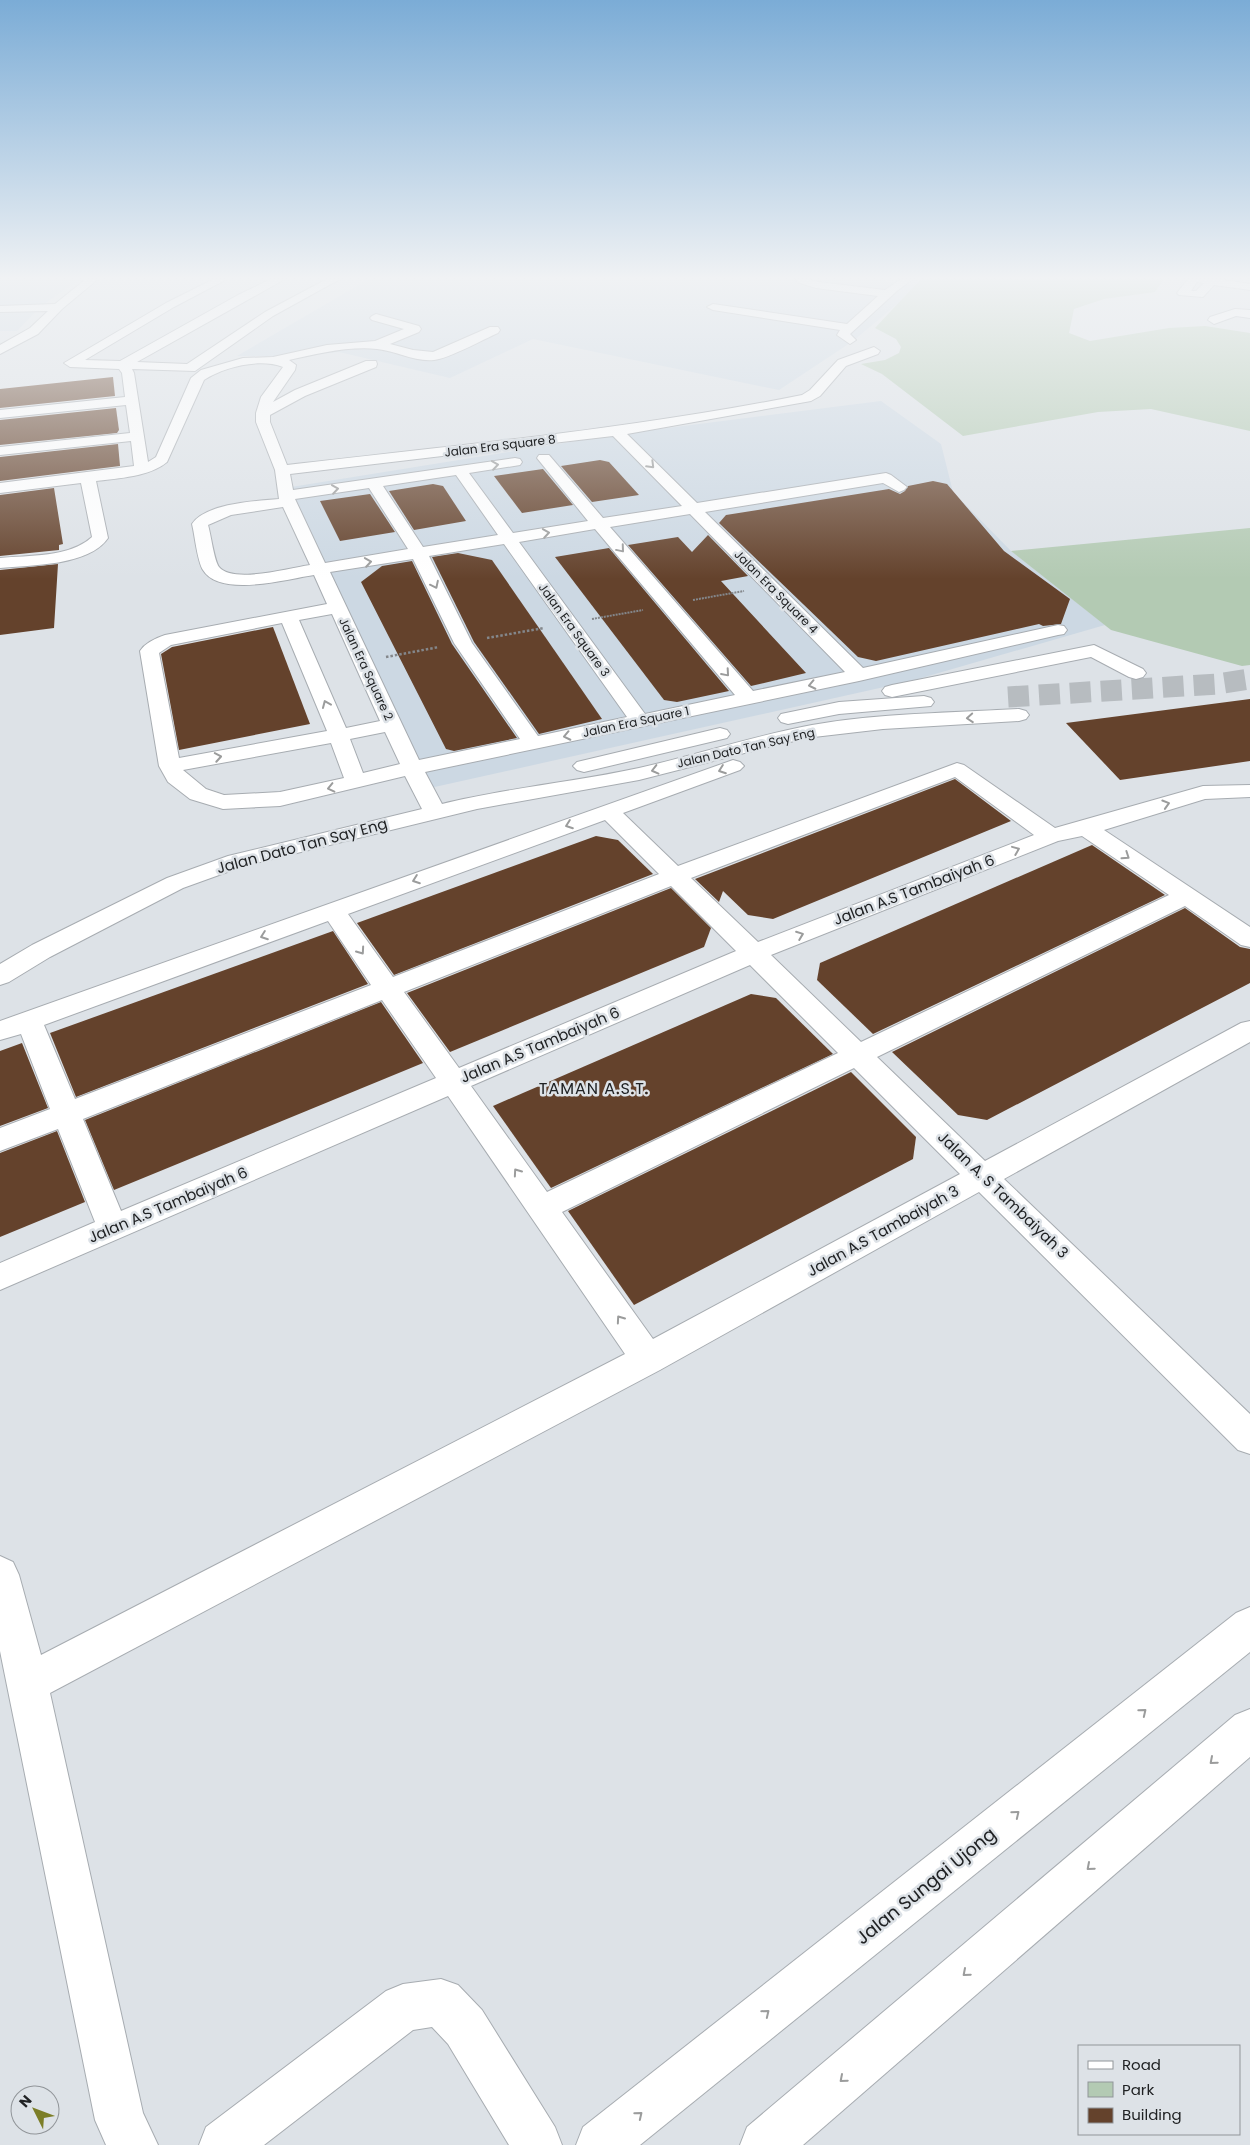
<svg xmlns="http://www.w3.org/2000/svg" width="1250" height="2145" font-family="Poppins,sans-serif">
	<rect width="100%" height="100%" fill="#dde2e7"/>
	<g fill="#ccd8e3">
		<path d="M0,279H80L40,307L17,331H0Z"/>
		<path d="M369,279H868L919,286L853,341L779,390L533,339L450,378L339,352L298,356H237Z"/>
		<path d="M881,401L941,444L953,492L1011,551L1105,625L911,681L412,792L285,488L620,434Z"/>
	</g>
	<g fill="#b3cab3">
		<path d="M921,279H1164L1155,292L1104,299L1074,309L1069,333L1090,341L1169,328L1205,326L1250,333V431L1151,409L1098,412L963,436L882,374L861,364L885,360L899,353L901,347L896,339L875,328Z"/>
		<path d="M1250,528V665L1242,666L1111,630L1011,551Z"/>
	</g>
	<g fill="#64422c">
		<path d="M113,377L115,396L0,408V389Z"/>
		<path d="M116,408L119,430L117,433L0,445V420Z"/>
		<path d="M118,444L120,466L0,481V457Z"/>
		<path d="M600,460L609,462L639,495L592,502L561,466Z"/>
		<path d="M543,469L573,505L522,513L494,476Z"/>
		<path d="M933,481L947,484L1004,551L1070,599L1061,624L1043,626L1039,624L876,661L858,657L719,523L726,515L889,489L900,494L905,491L908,486Z"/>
		<path d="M433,484L443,486L466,521L414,530L389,491Z"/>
		<path d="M54,488L63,544L59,545V550L0,556V495Z"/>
		<path d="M370,494L395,532L340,541L320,501Z"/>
		<path d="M708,535L748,576L721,581L806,673L751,686L628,545L678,537L692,552Z"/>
		<path d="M609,548L729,691L677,702L664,700L555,557Z"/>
		<path d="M458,553L492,560L602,719L539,734L474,642L432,557Z"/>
		<path d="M412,561L452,644L517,738L454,751L446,749L361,582L382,566Z"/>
		<path d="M58,564L54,628L0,635V570Z"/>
		<path d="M273,627L310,724L179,750L161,654L172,647Z"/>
		<path d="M1250,699V761L1120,780L1066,723Z"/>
		<path d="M955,779L1011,821L773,919L748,915L723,891L719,902L695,879Z"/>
		<path d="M596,836L618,840L653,874L394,975L357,923Z"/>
		<path d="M1092,845L1165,895L873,1034L817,980L820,963Z"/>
		<path d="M671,888L711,928L704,947L450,1052L407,993Z"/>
		<path d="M1185,908L1240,947L1250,949V983L987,1120L958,1115L892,1052Z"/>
		<path d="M333,931L368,984L76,1097L50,1033Z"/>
		<path d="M751,994L776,998L833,1054L551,1188L493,1106Z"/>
		<path d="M381,1002L423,1063L114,1190L85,1120Z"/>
		<path d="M22,1043L48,1108L0,1126V1051Z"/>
		<path d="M851,1072L916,1137L913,1159L634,1305L568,1211Z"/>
		<path d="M57,1131L85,1202L0,1237V1153Z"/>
	</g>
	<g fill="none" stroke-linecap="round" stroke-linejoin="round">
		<path stroke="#b7bcc0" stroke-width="21" stroke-dasharray="21 10" stroke-linecap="butt" d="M1008,697L1217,684L1250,679"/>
		<g stroke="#a7acb1" stroke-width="2">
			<g id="minor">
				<path d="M86,279H98L62,309L38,334L0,354V345L30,328L48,311L0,312V306L55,304Z"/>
				<path d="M214,279H227L174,307L85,360L120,361L238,295L271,279H285L137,362L187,364L265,312L327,279H340L273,316L195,371L132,369L134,373L148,462L156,457L191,378L201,370L243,358L273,357L327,345L375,341L404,329L372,320L370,318L372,316L376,314L419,326L421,329L419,332L390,344L413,350L433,352L490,327H498L500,330L498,333C484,339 448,359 434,360C415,362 396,351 377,349C349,346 316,354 289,360L296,365L295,370L273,402L295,390L366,361H376L377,364L376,367L305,396L270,415V422L287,465C460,445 632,429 802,395L810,390L838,360L874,347L880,351L878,354L846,366L820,396L811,401L627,434L697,503L886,473L891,475L907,487L904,490L899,492L883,483L705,512L863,668L1058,625L1064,626L1067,630L1064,634L1058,635L859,681L425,772L442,804C507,788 574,782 639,768C697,755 753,736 812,725C879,713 950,713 1019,709L1026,711L1029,715L1026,719L1019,721L883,729L814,737L780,744L639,780L477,809L244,866L183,888L50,957L9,982L0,985V964L32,945L167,878L228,856L422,809L405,776L280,806L223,809L190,799L168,782L159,766L140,651C145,643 156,638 165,635L327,604L314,575C287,579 220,598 203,570C197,560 195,536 192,524C206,503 256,501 279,499L275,470L256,422V413L261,397L283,367C259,358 224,367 204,380L167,462C149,477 119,478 96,481L108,538C89,566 31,565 0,568V558C29,555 69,558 92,537L81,483L0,493V483L134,466L131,441L0,455V447L130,433L126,405L0,418V410L125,397L122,373L119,369L70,367L64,363L166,303ZM613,436L682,506L603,518L549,455H539L537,458L588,521L513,533L469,473L520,465L522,462L520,459L515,458L293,490L290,474ZM456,475L498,535L423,547L383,486ZM369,488L408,549L325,563L295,499ZM283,507L310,565C289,568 233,584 219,567C214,560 211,535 208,525L231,515ZM690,514L845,672L753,691L610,527ZM595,529L735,695L645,714L519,542ZM504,544L627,717L538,736L472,643L429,556ZM413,559L454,643L520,739L419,760L330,572ZM332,614L380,721L346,728L299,620ZM282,623L327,731L179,758L159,653L171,645ZM385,732L400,764L363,773L350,739ZM331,743L344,778L280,792L224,795L206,789L183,770Z"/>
				<path d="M796,279H808L818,282L885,290L901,279H913L898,290L850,334L856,340L850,344L837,335L840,330L713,310L707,307L713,304L847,324L878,296L816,288L797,282Z"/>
				<path d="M1188,279H1218L1250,284V290L1214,285L1203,297L1179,295L1177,293ZM1197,282L1204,283L1196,291H1191Z"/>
				<path d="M1235,309L1250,310V318L1236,316L1214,324L1208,320L1210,317Z"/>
				<path d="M1094,645L1143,669L1146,673L1143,677L1136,679L1129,677L1091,657L892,697L885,695L882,691L885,687L892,685Z"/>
				<path d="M924,696L931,698L934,702L931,706L839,714L788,724L781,722L778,718L781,714L839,702Z"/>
				<path d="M720,728L727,730L730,734L727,738L584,772L577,770L573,766L577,762Z"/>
				<path d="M733,760L740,762L744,766L740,770L623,813L678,866L957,763L964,765L1055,828L1203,786L1250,785V797L1205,799L1104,830L1250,927V947L1241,945L1185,906L877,1057L985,1161L1241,1023L1250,1021V1042L1004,1179L1250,1414V1454L1238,1450L979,1192L660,1370L50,1693L143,2113L158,2145H106L95,2120L0,1651V1556L13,1562L19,1575L41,1655L625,1354L448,1096L0,1290V1263L95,1222L58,1129L0,1151V1128L50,1109L21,1034L0,1040V1021ZM955,777L1034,835L758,942L691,878ZM605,820L659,874L393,977L348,914ZM1082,836L1169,895L861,1042L771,955L1058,841ZM671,886L736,951L459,1068L404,992ZM328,921L371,985L75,1099L44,1025ZM750,965L838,1053L547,1192L471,1086ZM382,1000L436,1078L121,1211L83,1119ZM854,1068L960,1174L653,1339L562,1212Z"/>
				<path d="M441,1979L458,1985L482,2010L555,2127L562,2145H509L448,2044L432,2027L413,2030L264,2145H199L206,2127L386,1991L403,1984Z"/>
			</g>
		</g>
		<g stroke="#a7acb1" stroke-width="2">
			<g id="highway">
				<path d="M1250,1607V1652L640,2145H576L583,2127L1236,1613Z"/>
				<path d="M1250,1709V1757L803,2145H740L747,2127L1235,1715Z"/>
			</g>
		</g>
		<g stroke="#84878b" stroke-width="2" stroke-dasharray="2 1" stroke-linecap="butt">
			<path d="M693,600L744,591"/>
			<path d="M592,619L643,610"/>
		</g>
		<g stroke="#84878b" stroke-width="2.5" stroke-dasharray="2.5 2" stroke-linecap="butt">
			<path d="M487,638L544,628"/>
			<path d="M386,657L439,647"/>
		</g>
		<use href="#minor" fill="#fff" fill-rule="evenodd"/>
		<use href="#highway" fill="#fff" fill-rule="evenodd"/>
	</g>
	<defs><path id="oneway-chevron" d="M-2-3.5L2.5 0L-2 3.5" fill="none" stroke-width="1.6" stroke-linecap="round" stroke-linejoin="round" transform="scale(1.25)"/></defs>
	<g stroke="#9b9c9c">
		<use href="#oneway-chevron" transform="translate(495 465) rotate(-8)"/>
		<use href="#oneway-chevron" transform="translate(651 465) rotate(45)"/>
		<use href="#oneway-chevron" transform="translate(335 489) rotate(-8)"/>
		<use href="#oneway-chevron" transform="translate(546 533) rotate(-9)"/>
		<use href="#oneway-chevron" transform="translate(621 549) rotate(50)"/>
		<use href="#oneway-chevron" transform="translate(368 562) rotate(-9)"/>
		<use href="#oneway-chevron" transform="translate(435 585) rotate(64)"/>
		<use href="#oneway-chevron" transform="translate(726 673) rotate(49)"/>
		<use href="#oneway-chevron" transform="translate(812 685) rotate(168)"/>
		<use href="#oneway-chevron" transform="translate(326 704) rotate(-113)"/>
		<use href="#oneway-chevron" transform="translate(970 718) rotate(176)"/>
		<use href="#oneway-chevron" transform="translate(567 736) rotate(168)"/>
		<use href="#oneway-chevron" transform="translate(218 757) rotate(-10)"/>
		<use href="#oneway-chevron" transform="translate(655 770) rotate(166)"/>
		<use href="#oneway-chevron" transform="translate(722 770) rotate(160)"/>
		<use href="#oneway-chevron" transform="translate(331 788) rotate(167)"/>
		<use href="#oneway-chevron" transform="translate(1166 804) rotate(-17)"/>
		<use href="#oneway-chevron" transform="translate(569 825) rotate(160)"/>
		<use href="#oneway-chevron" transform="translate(1016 850) rotate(-22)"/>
		<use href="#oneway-chevron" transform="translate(1126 856) rotate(34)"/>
		<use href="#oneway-chevron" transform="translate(416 880) rotate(160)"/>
		<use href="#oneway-chevron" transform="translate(800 935) rotate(-21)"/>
		<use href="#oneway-chevron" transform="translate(264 936) rotate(160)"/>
		<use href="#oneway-chevron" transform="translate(361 951) rotate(55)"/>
		<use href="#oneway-chevron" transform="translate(517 1172) rotate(-125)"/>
		<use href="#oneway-chevron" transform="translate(620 1319) rotate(-125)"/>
		<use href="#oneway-chevron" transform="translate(1143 1712) rotate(-39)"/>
		<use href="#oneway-chevron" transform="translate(1213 1761) rotate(139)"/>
		<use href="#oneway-chevron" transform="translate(1016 1814) rotate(-39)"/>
		<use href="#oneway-chevron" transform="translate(1090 1867) rotate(139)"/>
		<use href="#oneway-chevron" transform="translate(966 1973) rotate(139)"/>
		<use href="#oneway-chevron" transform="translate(766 2013) rotate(-39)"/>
		<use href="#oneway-chevron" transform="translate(843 2079) rotate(139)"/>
		<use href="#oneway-chevron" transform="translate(639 2115) rotate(-39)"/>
	</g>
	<linearGradient id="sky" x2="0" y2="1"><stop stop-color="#7bacd6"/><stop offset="0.48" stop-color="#f0f2f4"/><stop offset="1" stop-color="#f0f2f4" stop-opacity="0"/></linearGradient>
	<rect width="1250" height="579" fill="url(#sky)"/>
	<g text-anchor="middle" stroke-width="5" stroke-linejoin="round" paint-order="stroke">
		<g font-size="12" fill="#202224" stroke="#dde2e7">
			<text transform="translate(500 446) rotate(-7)" y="4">Jalan Era Square 8</text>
			<text transform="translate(776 592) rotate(45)" y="4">Jalan Era Square 4</text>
			<text transform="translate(574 630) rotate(54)" y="4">Jalan Era Square 3</text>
			<text transform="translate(366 669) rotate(65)" y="4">Jalan Era Square 2</text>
			<text transform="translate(636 722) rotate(-12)" y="4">Jalan Era Square 1</text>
			<text transform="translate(746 748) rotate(-13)" y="4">Jalan Dato Tan Say Eng</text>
		</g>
		<g font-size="15" fill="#202224" stroke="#dde2e7">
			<text transform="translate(302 846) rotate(-15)" y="5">Jalan Dato Tan Say Eng</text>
			<text transform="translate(914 890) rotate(-21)" y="5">Jalan A.S Tambaiyah 6</text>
			<text transform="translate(540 1045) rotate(-23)" y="5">Jalan A.S Tambaiyah 6</text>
			<text transform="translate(1003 1195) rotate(44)" y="5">Jalan A. S Tambaiyah 3</text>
			<text transform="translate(168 1205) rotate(-23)" y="5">Jalan A.S Tambaiyah 6</text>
			<text transform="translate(883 1231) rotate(-29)" y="5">Jalan A.S Tambaiyah 3</text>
		</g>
		<g font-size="16" letter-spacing="1" fill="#202224" stroke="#dde2e7">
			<text x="594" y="1094">TAMAN A.S.T.</text>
		</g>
		<g font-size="18" fill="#202224" stroke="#dde2e7">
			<text transform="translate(926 1886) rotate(-39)" y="6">Jalan Sungai Ujong</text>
		</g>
	</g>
	<rect x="1078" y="2045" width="162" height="90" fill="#dde2e7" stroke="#919599"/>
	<rect x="1088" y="2061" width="25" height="8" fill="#ffffff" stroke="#919599"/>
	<text x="1122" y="2070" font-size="15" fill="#202224">Road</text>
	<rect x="1088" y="2082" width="25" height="15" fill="#b3cab3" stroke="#919599"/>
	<text x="1122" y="2095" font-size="15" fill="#202224">Park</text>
	<rect x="1088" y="2108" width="25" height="15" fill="#64422c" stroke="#919599"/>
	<text x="1122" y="2120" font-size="15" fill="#202224">Building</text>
	<g transform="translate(35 2110) rotate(312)"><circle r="24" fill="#dde2e7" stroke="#919599"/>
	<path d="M0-4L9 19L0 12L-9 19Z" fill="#7c7e27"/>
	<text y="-8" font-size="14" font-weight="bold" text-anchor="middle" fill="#202224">N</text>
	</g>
</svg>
